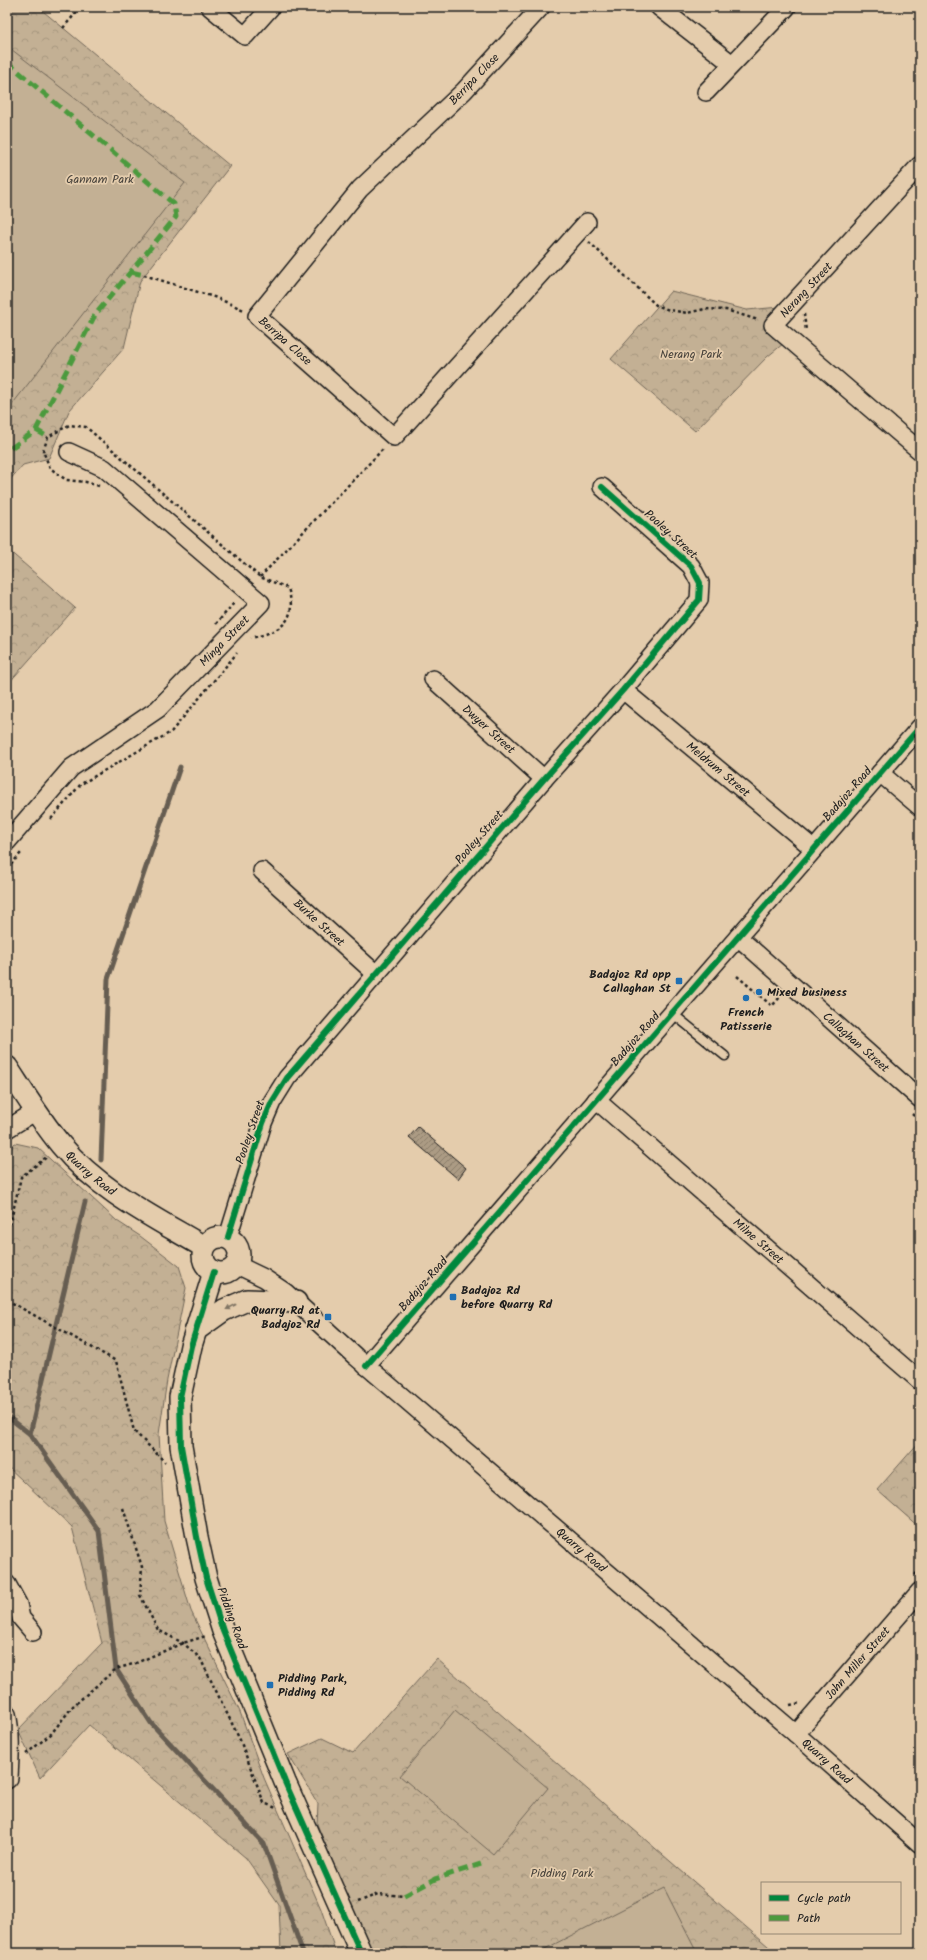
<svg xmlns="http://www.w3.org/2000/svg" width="927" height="1960" font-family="Kalam,sans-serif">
	<defs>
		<pattern id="forest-crowns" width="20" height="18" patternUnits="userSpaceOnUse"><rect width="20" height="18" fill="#c3b094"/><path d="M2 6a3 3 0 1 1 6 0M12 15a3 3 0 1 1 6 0" fill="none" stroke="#a7977f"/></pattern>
		<pattern id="building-hatch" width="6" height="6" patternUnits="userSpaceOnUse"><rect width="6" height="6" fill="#ac9b84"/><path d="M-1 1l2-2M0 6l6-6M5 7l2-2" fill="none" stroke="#8b7e6b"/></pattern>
	</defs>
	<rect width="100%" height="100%" fill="#e4ccac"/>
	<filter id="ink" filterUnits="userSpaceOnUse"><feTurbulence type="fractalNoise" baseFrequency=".025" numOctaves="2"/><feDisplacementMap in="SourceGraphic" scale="8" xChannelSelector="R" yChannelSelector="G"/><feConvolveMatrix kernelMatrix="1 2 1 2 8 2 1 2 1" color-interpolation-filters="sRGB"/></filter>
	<g filter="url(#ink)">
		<g fill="url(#forest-crowns)" stroke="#706658">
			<path d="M7,7H38L230,166L140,281L124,348L69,411L49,458L23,465L7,483Z"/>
			<path d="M671,291L747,310L791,306L773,325L789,339L767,357L695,431L611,359Z"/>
			<path d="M7,549L75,608L7,685Z"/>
			<path d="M15,1143L38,1148L117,1221L140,1236L179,1266L186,1288L167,1380L159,1434L164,1521L191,1611L240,1712L264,1778L321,1909L336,1953H281L279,1905L246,1858L89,1725L40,1778L18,1730L102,1643L72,1527L7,1466V1151Z"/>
			<path d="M920,1441V1528L877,1490Z"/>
			<path d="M437,1659L776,1953H370L317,1824L318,1804L288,1754L322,1738L353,1753Z"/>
		</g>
		<g fill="#c3b094" stroke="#706658">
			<path d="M7,46L185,183L7,411Z"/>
			<path d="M455,1710L548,1788L493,1854L400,1776Z"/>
			<path d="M664,1888L697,1953H537Z"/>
		</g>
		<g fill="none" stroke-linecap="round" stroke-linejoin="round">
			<g stroke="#665d51" stroke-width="5">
				<path d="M101,1160L108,979L180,767"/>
				<path d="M7,1416L30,1434L99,1531L116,1669L151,1723L264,1844L303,1953"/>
				<path d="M30,1434L85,1202"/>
			</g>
		</g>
		<path fill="url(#building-hatch)" stroke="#1c1c1c" d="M418,1127L466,1168L458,1179L409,1137Z"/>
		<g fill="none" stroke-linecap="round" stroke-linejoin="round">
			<g stroke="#1c1c1c" stroke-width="11">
				<path id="service" d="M672,1013L725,1056"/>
			</g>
			<g stroke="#1c1c1c" stroke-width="20">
				<g id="minor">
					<path d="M210,7L245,36L271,7"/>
					<path id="s1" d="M541,7L464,91L360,189L257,316L394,437L587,222"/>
					<path d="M659,7L732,64"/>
					<path d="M706,92L787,7"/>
					<path d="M920,165L773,325L920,451"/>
					<path id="s2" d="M433,679L544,779"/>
					<path id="s3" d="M623,690L814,849"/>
					<path d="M880,773L920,807"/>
					<path id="s4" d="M7,842L71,768L158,709L261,603L104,468L69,452"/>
					<path id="s5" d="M262,871L376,974"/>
					<path id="s6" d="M738,937L920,1099"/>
					<path id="s7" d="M596,1100L920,1381"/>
					<path d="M7,1129L36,1111"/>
					<path d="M228,1237L263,1123L272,1102L287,1078L544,779L623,690L699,600L700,583L691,566L602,487"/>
					<path id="s8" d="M237,1265L264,1278L285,1292L356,1357L796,1734L920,1844"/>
					<path d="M366,1366L920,727"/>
					<path d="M7,1584L18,1604L21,1618L33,1632"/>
					<path d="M7,1714C12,1735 10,1757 9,1778L7,1780"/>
					<path id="s9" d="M796,1734L920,1591"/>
				</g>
			</g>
			<g stroke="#1c1c1c" stroke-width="24">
				<g id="tertiary">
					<path id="s10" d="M7,1067C24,1093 41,1121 61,1145C98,1190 155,1218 204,1247"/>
					<circle cx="221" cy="1255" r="18"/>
					<path d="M214,1272L191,1346L180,1397L181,1446L197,1537L206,1578L223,1631L285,1782L361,1953"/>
					<path d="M196,1330L224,1310L247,1300L296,1302"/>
				</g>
			</g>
			<g stroke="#1c1c1c" stroke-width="2.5" stroke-dasharray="3 3" stroke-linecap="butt">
				<path d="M63,28L81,7"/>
				<path d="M589,242L656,305L669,310L687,313L705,309L726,310L758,320"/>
				<path d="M144,275L217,298L244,310"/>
				<path d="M804,314L806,331"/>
				<path d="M99,486L86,482L66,480L50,468L43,451L48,437L69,425L86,427L260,577L288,588C298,622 281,631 251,638"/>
				<path d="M260,577L384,448"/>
				<path d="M216,624L234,603L233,602"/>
				<path d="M51,819L81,784L171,732L237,653"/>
				<path d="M7,869L21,853"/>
				<path d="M737,976L772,1006L781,996"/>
				<path d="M912,1114L920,1121"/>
				<path d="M7,1237L21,1177L48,1156"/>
				<path d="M7,1300L116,1361L134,1431L165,1462"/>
				<path d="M123,1508L142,1567L140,1595L158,1630L183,1643L200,1658L240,1740L264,1803L276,1808"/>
				<path d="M915,1575L920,1569"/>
				<path d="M790,1705L801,1703"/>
				<path d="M26,1754L51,1734L73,1706L116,1669L136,1663L183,1643L206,1636"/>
				<path d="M358,1902L378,1894L404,1896"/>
			</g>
			<use href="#service" stroke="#e4ccac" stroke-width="8"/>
			<use href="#minor" stroke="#e4ccac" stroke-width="17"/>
			<use href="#tertiary" stroke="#e4ccac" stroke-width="21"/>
			<g stroke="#4c9a3e" stroke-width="5" stroke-dasharray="10 5" stroke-linecap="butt">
				<path d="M7,62L174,204L176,217L95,315L36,430L7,451"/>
				<path d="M131,272L144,275"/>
				<path d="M36,430L48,437"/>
				<path d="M404,1896L435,1879L481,1864"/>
			</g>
			<g stroke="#e4ccac" stroke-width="8">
				<g id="cycleway">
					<path d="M228,1237L263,1123L272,1102L287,1078L544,779L623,690L699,600L700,583L691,566L602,487"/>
					<path d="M214,1272L191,1346L180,1397L181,1446L197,1537L206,1578L223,1631L285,1782L361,1953"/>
					<path d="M366,1366L920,727"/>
				</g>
			</g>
			<use href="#cycleway" stroke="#00873e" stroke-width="6"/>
		</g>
		<defs><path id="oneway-solid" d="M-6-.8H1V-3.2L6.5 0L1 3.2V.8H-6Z"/></defs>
		<use fill="#807464" href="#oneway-solid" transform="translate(231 1307) rotate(152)"/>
	</g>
	<g fill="#1f6fb2" stroke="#e4ccac" stroke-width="1.5">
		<rect x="675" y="977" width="8" height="8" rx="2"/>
		<circle cx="759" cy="992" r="4"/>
		<circle cx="746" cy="998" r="4"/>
		<rect x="449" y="1293" width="8" height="8" rx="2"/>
		<rect x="324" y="1313" width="8" height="8" rx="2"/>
		<rect x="266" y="1681" width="8" height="8" rx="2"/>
	</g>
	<g text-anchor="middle" stroke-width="3.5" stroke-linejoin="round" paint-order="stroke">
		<g font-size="12" fill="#1c1c1c" stroke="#e4ccac">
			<text transform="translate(474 79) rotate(-46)" y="4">Berripa Close</text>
			<text transform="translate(806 290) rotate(-47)" y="4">Nerang Street</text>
			<text dy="4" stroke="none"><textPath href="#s1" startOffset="458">Berripa Close</textPath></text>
			<text transform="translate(671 534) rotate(42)" y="4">Pooley Street</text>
			<text dy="4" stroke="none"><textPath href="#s4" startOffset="298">Minga Street</textPath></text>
			<text dy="4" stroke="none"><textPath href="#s2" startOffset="75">Dwyer Street</textPath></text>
			<text dy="4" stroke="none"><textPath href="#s3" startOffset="124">Meldrum Street</textPath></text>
			<text transform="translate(847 794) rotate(-49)" y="4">Badajoz Road</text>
			<text transform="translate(479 837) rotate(-49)" y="4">Pooley Street</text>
			<text dy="4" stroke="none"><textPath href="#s5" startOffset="77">Burke Street</textPath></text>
			<text transform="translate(635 1039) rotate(-49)" y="4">Badajoz Road</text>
			<text dy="4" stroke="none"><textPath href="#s6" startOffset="158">Callaghan Street</textPath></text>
			<text transform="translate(250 1132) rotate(-71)" y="4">Pooley Street</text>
			<text dy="4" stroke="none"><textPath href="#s10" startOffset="136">Quarry Road</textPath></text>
			<text dy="4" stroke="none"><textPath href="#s7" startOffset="215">Milne Street</textPath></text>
			<text transform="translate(423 1284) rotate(-49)" y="4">Badajoz Road</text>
			<text dy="4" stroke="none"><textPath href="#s8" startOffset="448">Quarry Road</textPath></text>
			<text transform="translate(232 1618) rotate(70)" y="4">Pidding Road</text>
			<text dy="4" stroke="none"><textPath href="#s9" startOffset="94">John Miller Street</textPath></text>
			<text dy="4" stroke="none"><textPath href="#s8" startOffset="772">Quarry Road</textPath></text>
		</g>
		<g font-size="12" fill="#46413a" stroke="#e4ccac">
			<text x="100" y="183">Gannam Park</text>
			<text x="691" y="358">Nerang Park</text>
			<text x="562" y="1877">Pidding Park</text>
		</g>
		<g font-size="12" font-weight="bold" fill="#1c1c1c" stroke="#e4ccac" text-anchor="start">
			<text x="671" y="978" text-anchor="end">Badajoz Rd opp<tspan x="671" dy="14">Callaghan St</tspan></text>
			<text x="767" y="996">Mixed business</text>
			<text x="746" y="1016" text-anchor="middle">French<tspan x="746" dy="14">Patisserie</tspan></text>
			<text x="461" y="1294">Badajoz Rd<tspan x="461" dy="14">before Quarry Rd</tspan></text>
			<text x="320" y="1314" text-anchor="end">Quarry Rd at<tspan x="320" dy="14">Badajoz Rd</tspan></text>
			<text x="278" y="1682">Pidding Park,<tspan x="278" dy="14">Pidding Rd</tspan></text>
		</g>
	</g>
	<rect width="927" height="1960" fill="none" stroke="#e4ccac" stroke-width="24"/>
	<rect x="12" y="12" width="903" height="1936" fill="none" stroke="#1c1c1c" stroke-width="1.5" filter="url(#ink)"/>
	<rect x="761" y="1882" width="140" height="52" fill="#e4ccac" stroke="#948672"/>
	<rect x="769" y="1895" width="20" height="6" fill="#00873e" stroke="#948672"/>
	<text x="797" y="1902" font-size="12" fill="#1c1c1c">Cycle path</text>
	<rect x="769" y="1915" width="20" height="6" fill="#4c9a3e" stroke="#948672"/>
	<text x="797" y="1922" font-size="12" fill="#1c1c1c">Path</text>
</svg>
